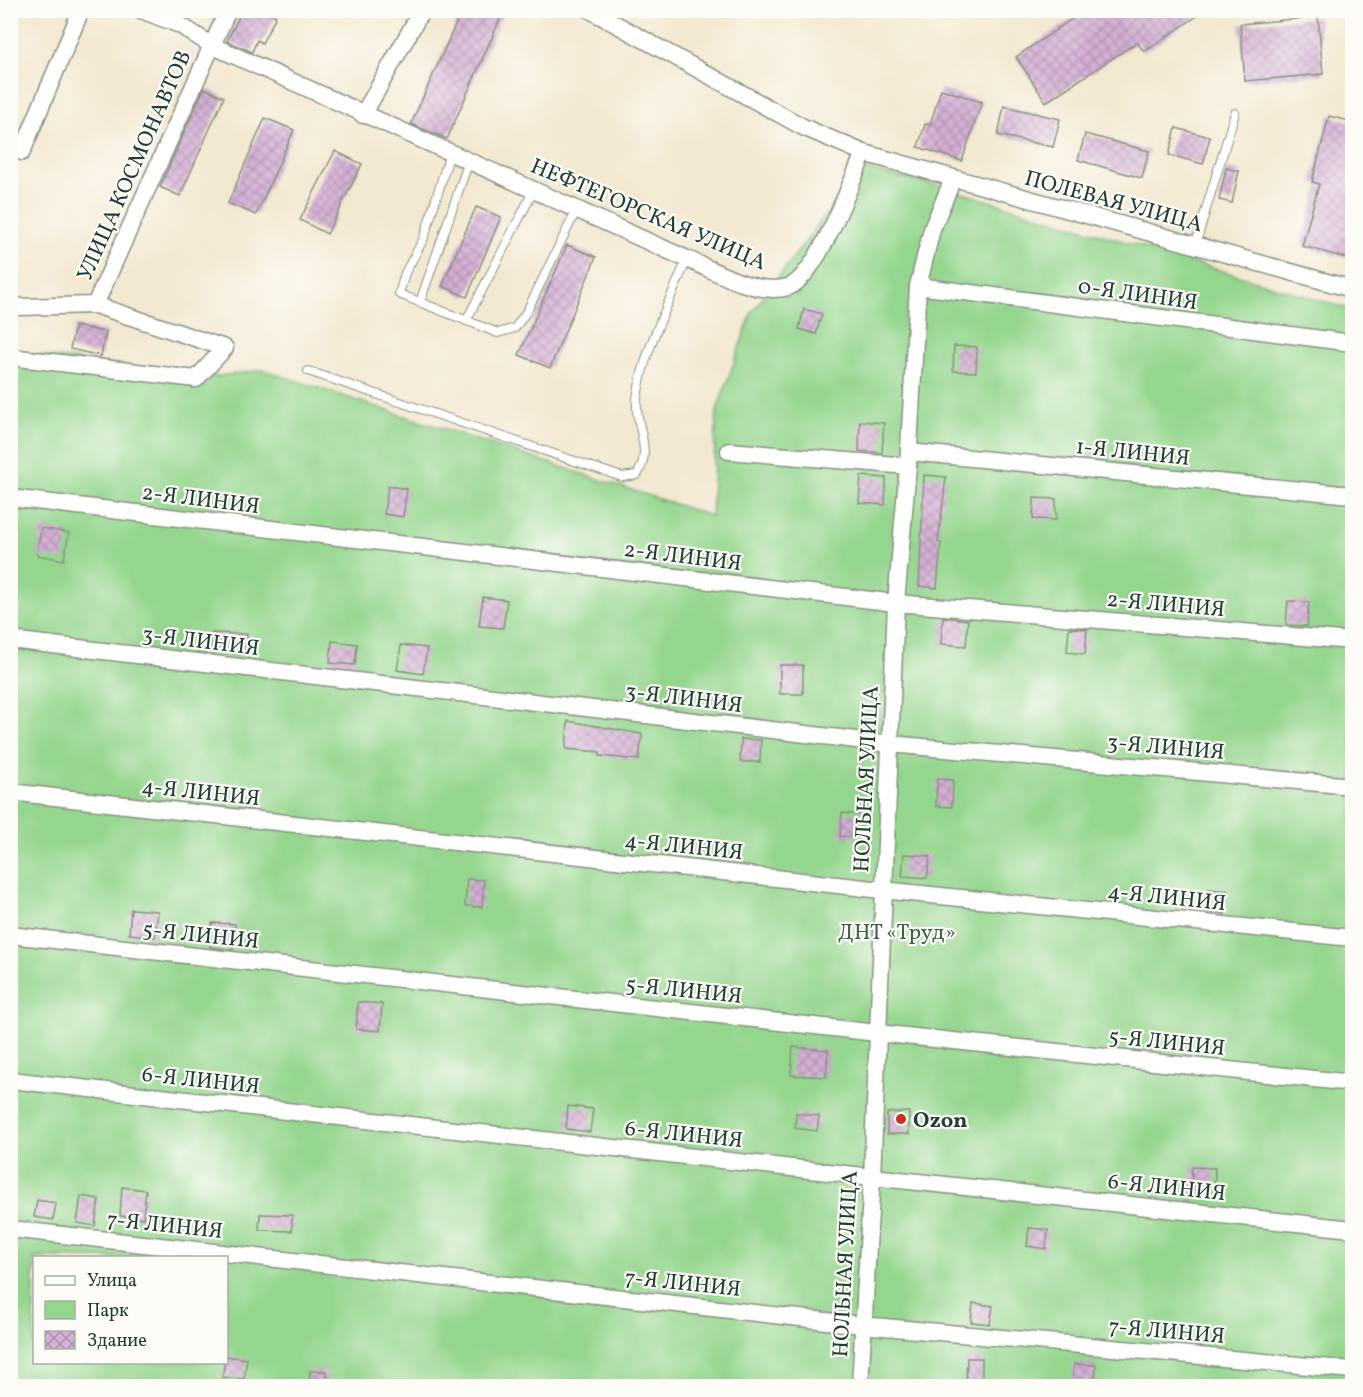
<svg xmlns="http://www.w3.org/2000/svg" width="1363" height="1397" font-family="Vollkorn,serif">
	<defs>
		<pattern id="building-cross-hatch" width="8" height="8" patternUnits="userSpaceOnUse" patternTransform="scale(1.5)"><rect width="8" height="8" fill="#d5b0d5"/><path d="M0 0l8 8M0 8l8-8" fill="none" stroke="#ac90ae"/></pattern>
	</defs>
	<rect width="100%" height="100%" fill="#fdfcf7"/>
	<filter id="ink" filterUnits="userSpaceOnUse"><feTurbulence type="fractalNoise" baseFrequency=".0167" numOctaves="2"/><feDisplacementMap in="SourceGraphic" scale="12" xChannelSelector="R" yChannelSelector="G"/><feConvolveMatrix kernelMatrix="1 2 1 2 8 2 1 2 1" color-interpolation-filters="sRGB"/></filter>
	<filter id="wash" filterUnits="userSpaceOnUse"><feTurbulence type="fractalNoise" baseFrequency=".008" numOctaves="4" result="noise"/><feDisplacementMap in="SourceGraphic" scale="24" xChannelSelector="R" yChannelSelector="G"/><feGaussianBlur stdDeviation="1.35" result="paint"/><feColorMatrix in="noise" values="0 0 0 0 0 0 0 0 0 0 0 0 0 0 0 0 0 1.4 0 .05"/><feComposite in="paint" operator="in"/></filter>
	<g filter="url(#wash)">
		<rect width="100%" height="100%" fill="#f3e8d0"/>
		<path fill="#94d68e" stroke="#5a8a61" stroke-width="1.5" fill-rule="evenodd" d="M861,168L943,187L1352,310V1386H11V352L213,377L263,370L711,516L717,410L752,312ZM34,1258H226V1362H34Z"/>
		<g id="blocks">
			<g fill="url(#building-cross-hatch)">
				<path d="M242,10H265L276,16L262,43L257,40L252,52L227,41Z"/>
				<path d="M462,10H504L447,139L411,124Z"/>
				<path d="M1085,10H1206L1144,52L1137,42L1046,102L1016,57Z"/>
				<path d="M1318,17L1323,74L1245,81L1240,24Z"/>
				<path d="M204,88L224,97L180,196L160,187Z"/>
				<path d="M941,89L982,102L962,161L918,147L925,124L930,125Z"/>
				<path d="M1004,106L1060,119L1053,147L998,135Z"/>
				<path d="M1329,116L1353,122V260L1302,246L1319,184L1312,182Z"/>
				<path d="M265,118L294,130L256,215L228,203Z"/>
				<path d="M1176,128L1210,137L1203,164L1169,155Z"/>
				<path d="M1085,134L1149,151L1142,178L1078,160Z"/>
				<path d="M335,151L362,164L327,234L300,220Z"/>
				<path d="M1226,168L1239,171L1232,203L1219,200Z"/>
				<path d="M476,207L501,217L467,297L442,286Z"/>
				<path d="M567,245L596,257L550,368L519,355Z"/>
				<path d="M804,309L822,314L816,334L799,329Z"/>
				<path d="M75,326L106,332L101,356L70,349Z"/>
				<path d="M954,346L977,347L976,372L953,371Z"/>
				<path d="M860,421L884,423L882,453L859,451Z"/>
				<path d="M924,475L946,477L938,542L941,543L937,588L919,586Z"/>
				<path d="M861,476L886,478L885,505L859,503Z"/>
				<path d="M388,486L407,489L403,517L384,514Z"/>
				<path d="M1034,498L1056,499V520L1033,519Z"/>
				<path d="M41,528L69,533L64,560L37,555Z"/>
				<path d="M483,597L507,600L503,628L479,626Z"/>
				<path d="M1288,601L1309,602L1307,626L1286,625Z"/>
				<path d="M943,617L968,620L966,646L941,644Z"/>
				<path d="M1069,628L1087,629L1085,654L1067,652Z"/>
				<path d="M212,633L247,634L246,655L211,651Z"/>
				<path d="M332,641L357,644L355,665L330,663Z"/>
				<path d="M401,645L427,648L423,674L397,670Z"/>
				<rect x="780" y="665" width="23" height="29"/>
				<path d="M568,721L642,734L639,760L600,756V752L566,749Z"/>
				<path d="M741,739L761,740L760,762H740Z"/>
				<path d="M937,779L953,780L952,807L936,806Z"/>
				<path d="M842,813L862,815L860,838L840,836Z"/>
				<path d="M904,854L930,856L927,878L902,876Z"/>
				<path d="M467,879L484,880L482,907L465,906Z"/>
				<path d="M1209,889L1228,891L1225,914L1205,912Z"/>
				<path d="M131,909L158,911L155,937L129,934Z"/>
				<path d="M212,923L235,924L233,950L210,947Z"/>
				<path d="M358,1002L382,1004L380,1031L356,1029Z"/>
				<path d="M793,1047L828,1050L826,1077L791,1075Z"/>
				<path d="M568,1106L593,1109L590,1132L566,1129Z"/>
				<path d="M909,1112V1134H887V1113Z"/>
				<path d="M796,1113L819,1116L817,1131L795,1128Z"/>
				<path d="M1192,1167L1215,1168L1214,1197L1191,1196Z"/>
				<path d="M122,1187L146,1190L143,1218L120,1216Z"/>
				<path d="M81,1196L99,1199L95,1226L77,1223Z"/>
				<path d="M37,1200L56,1203L53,1220L34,1217Z"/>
				<path d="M260,1214L292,1215V1231L259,1230Z"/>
				<path d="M1029,1228L1048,1230L1046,1249L1027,1246Z"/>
				<path d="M973,1303L993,1306L990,1324L971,1322Z"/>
				<path d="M226,1356L247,1359L244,1379L222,1377Z"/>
				<path d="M967,1358H982V1383H966Z"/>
				<path d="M1074,1364L1096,1365L1095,1386H1072Z"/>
				<path d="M310,1371H327V1386H309Z"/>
			</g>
		</g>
	</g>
	<g filter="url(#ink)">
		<use href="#blocks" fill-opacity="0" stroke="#899282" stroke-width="1.5"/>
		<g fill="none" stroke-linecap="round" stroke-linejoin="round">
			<g stroke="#899282" stroke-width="10">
				<g id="lane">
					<path d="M450,153L424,238L405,273L399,294L498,333L515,328L527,311L577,209"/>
					<path d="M1195,246L1235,113"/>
					<path d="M420,302L469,161"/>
					<path d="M466,321L534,190"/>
					<path d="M308,371L622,477L637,475C654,449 634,426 637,399C643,351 669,304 687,259"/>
				</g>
			</g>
			<g stroke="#899282" stroke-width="19">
				<g id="street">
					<path d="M141,10L180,25L211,45L687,259C716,271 756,296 788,287C817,278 851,182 864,153"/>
					<path d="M590,10L803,127L864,153L1352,289"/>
					<path d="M363,115L422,10"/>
					<path d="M10,148L22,152L81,10"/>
					<path d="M918,286L1352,343"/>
					<path d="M10,302L19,307L95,305L225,348L196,379L10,357"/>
					<path d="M95,305L228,10"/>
					<path d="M729,451L908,466"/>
					<path d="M909,452L1352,495"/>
					<path d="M10,498L896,603L1352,641"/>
					<path d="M10,640L890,744L1352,786"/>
					<path d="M10,792L882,890L1352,938"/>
					<path d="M10,935L877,1033L1352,1083"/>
					<path d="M10,1080L872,1177L1352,1229"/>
					<path d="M10,1229L862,1325L1352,1370"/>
					<path d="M860,1386L872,1177L896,603L908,466L918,286L932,229L953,179"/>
				</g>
			</g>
			<use href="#lane" stroke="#fff" stroke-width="8"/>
			<use href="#street" stroke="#fff" stroke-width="16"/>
		</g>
	</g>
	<circle fill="#c8321e" stroke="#fdfcf7" stroke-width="2" cx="901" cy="1119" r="6"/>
	<g text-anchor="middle" stroke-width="4.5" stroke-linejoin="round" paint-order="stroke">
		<g font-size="22" fill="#1f3d34" stroke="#fdfcf7">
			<text transform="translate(133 165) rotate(-66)" y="8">УЛИЦА КОСМОНАВТОВ</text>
			<text transform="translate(1114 200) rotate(15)" y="8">ПОЛЕВАЯ УЛИЦА</text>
			<text transform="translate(649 213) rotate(23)" y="8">НЕФТЕГОРСКАЯ УЛИЦА</text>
			<text transform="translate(1138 293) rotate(8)" y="8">0-Я ЛИНИЯ</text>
			<text transform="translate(1133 451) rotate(6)" y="8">1-Я ЛИНИЯ</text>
			<text transform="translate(201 498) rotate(7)" y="8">2-Я ЛИНИЯ</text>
			<text transform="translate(683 555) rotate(7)" y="8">2-Я ЛИНИЯ</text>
			<text transform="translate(1166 603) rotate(5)" y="8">2-Я ЛИНИЯ</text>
			<text transform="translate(201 640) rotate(7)" y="8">3-Я ЛИНИЯ</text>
			<text transform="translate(684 697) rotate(7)" y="8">3-Я ЛИНИЯ</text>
			<text transform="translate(1166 746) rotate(5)" y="8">3-Я ЛИНИЯ</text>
			<text transform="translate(865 779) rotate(-87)" y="8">НОЛЬНАЯ УЛИЦА</text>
			<text transform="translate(201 791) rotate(6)" y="8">4-Я ЛИНИЯ</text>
			<text transform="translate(684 845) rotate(6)" y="8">4-Я ЛИНИЯ</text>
			<text transform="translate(1167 896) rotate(6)" y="8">4-Я ЛИНИЯ</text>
			<text transform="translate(201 934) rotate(6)" y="8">5-Я ЛИНИЯ</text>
			<text transform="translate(684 989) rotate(6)" y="8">5-Я ЛИНИЯ</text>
			<text transform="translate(1167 1041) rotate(6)" y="8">5-Я ЛИНИЯ</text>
			<text transform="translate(201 1079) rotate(6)" y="8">6-Я ЛИНИЯ</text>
			<text transform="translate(684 1133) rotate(6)" y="8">6-Я ЛИНИЯ</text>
			<text transform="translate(1167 1186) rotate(6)" y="8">6-Я ЛИНИЯ</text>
			<text transform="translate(165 1224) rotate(6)" y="8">7-Я ЛИНИЯ</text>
			<text transform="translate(844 1264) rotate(-87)" y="8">НОЛЬНАЯ УЛИЦА</text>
			<text transform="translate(683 1282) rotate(6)" y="8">7-Я ЛИНИЯ</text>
			<text transform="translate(1167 1330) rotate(5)" y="8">7-Я ЛИНИЯ</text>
		</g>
		<g font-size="22" fill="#3c634a" stroke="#fdfcf7">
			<text x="897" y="939">ДНТ «Труд»</text>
		</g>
		<g font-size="22" font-weight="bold" fill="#1f3d34" stroke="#fdfcf7" text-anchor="start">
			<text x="913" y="1127">Ozon</text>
		</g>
	</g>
	<rect width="1363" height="1397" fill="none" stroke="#fdfcf7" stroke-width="36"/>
	<rect x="33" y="1256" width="195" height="108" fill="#fdfcf7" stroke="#a4b0a9" stroke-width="1.5"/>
	<rect x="45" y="1276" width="30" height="9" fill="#ffffff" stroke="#a4b0a9" stroke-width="1.5"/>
	<text x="87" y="1286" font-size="18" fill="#1f3d34">Улица</text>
	<rect x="45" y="1301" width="30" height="18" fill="#94d68e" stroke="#a4b0a9" stroke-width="1.5"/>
	<text x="87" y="1316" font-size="18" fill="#1f3d34">Парк</text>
	<rect x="45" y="1331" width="30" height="18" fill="url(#building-cross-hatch)" stroke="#a4b0a9" stroke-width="1.5"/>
	<text x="87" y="1346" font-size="18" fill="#1f3d34">Здание</text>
</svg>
